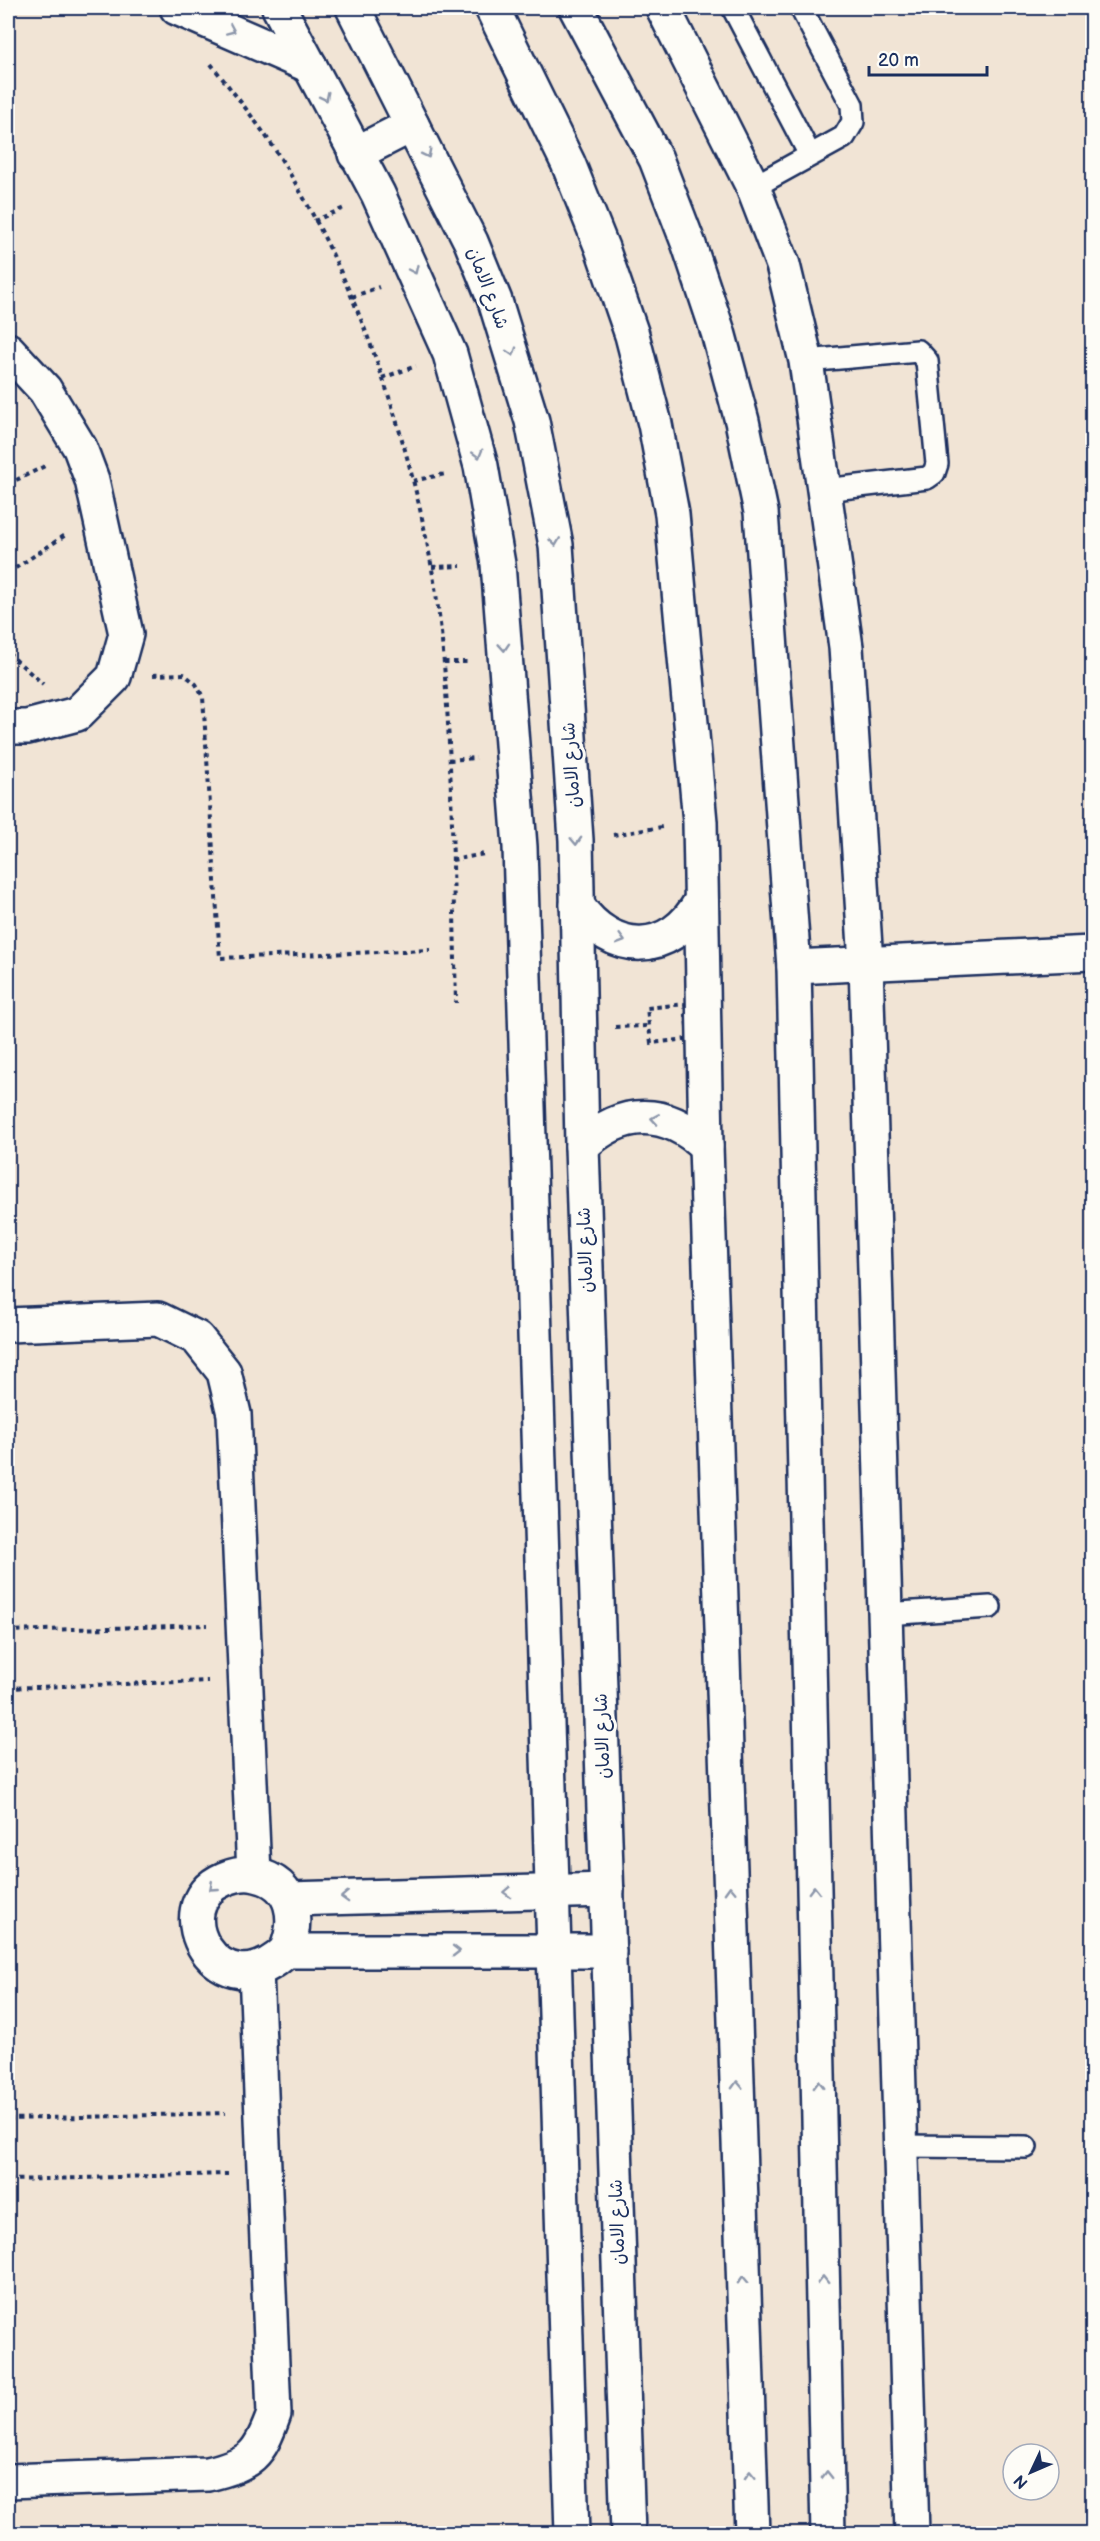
<svg xmlns="http://www.w3.org/2000/svg" width="1100" height="2541" font-family="'Balsamiq Sans','Playpen Sans Arabic',sans-serif">
	<rect width="100%" height="100%" fill="#f1e4d5"/>
	<filter id="ink" filterUnits="userSpaceOnUse"><feTurbulence type="fractalNoise" baseFrequency=".0167" numOctaves="2"/><feDisplacementMap in="SourceGraphic" scale="12" xChannelSelector="R" yChannelSelector="G"/><feConvolveMatrix kernelMatrix="1 2 1 2 8 2 1 2 1" color-interpolation-filters="sRGB"/></filter>
	<g filter="url(#ink)">
		<g fill="none" stroke-linecap="round" stroke-linejoin="round">
			<g stroke="#1b2f5e" stroke-width="26">
				<g id="lane">
					<path d="M733,8L810,155"/>
					<path d="M753,187L844,137L853,122L852,105L801,8"/>
					<path d="M806,361L918,351L927,361L937,464L934,473L927,478L825,490"/>
					<path d="M885,1614L990,1607"/>
					<path d="M900,2146L1026,2147"/>
				</g>
			</g>
			<g stroke="#1b2f5e" stroke-width="38">
				<g id="street">
					<path d="M177,8L310,66"/>
					<path d="M279,8L378,194L450,354L481,466L498,564L520,847L572,2534"/>
					<path d="M576,8L656,159L689,245L718,332L742,421L761,512L794,967L828,2534"/>
					<path d="M663,8L753,187L783,265L806,361L846,647L866,963L912,2534"/>
					<path d="M8,350L45,390L80,448L92,480L126,634L114,677L77,714L27,727H8"/>
					<path d="M794,967L1092,953"/>
					<path d="M8,1325L158,1319L197,1338L224,1372L234,1414L254,1874"/>
					<path d="M289,1899L607,1890"/>
					<path d="M286,1951C299,1920 295,1883 256,1875C245,1872 234,1875 224,1879C160,1906 219,2015 286,1951H609"/>
					<path d="M8,2481L208,2474C252,2463 259,2456 274,2414L256,1970"/>
				</g>
			</g>
			<g stroke="#1b2f5e" stroke-width="38">
				<g id="secondary">
					<path d="M353,8L471,242L495,301L532,421L556,545L576,840L582,1146L628,2534"/>
					<path d="M492,8L568,163L602,248L632,335L655,424L672,514L700,822L706,1146L752,2534"/>
					<path d="M355,154L412,125"/>
					<path d="M577,905C612,956 670,957 701,901"/>
					<path d="M582,1146C622,1108 666,1108 706,1146"/>
				</g>
			</g>
			<g stroke="#1b2f5e" stroke-width="4" stroke-dasharray="4.5 4.5" stroke-linecap="butt">
				<path d="M211,64C232,91 255,119 274,148C366,291 431,494 444,664C453,777 453,890 456,1003"/>
				<path d="M314,221L344,208"/>
				<path d="M352,297L379,287"/>
				<path d="M382,378L416,366"/>
				<path d="M413,481L445,474"/>
				<path d="M8,484L47,465"/>
				<path d="M432,567L461,566"/>
				<path d="M8,573L67,534"/>
				<path d="M8,653L43,684"/>
				<path d="M444,662H468"/>
				<path d="M153,675L184,674L196,684L203,697L220,958L430,950"/>
				<path d="M449,760L476,758"/>
				<path d="M613,835L662,827"/>
				<path d="M452,860L484,854"/>
				<path d="M685,1004L688,1039L651,1043L647,1008Z"/>
				<path d="M615,1027L649,1026"/>
				<path d="M8,1631L208,1625"/>
				<path d="M8,1688L208,1681"/>
				<path d="M8,2119L225,2113"/>
				<path d="M8,2180L228,2174"/>
			</g>
			<use href="#lane" stroke="#fdfcf7" stroke-width="21"/>
			<use href="#street" stroke="#fdfcf7" stroke-width="33"/>
			<use href="#secondary" stroke="#fdfcf7" stroke-width="33"/>
		</g>
		<defs><path id="oneway-chevron" d="M-2-3.5L2.5 0L-2 3.5" fill="none" stroke-width="1.6" stroke-linecap="round" stroke-linejoin="round" transform="scale(1.5)"/></defs>
		<g stroke="#8c96aa">
			<use href="#oneway-chevron" transform="translate(231 30) rotate(24)"/>
			<use href="#oneway-chevron" transform="translate(325 97) rotate(63)"/>
			<use href="#oneway-chevron" transform="translate(427 154) rotate(63)"/>
			<use href="#oneway-chevron" transform="translate(414 270) rotate(65)"/>
			<use href="#oneway-chevron" transform="translate(512 352) rotate(72)"/>
			<use href="#oneway-chevron" transform="translate(478 454) rotate(74)"/>
			<use href="#oneway-chevron" transform="translate(555 542) rotate(82)"/>
			<use href="#oneway-chevron" transform="translate(504 647) rotate(86)"/>
			<use href="#oneway-chevron" transform="translate(576 841) rotate(88)"/>
			<use href="#oneway-chevron" transform="translate(621 940) rotate(16)"/>
			<use href="#oneway-chevron" transform="translate(655 1119) rotate(-171)"/>
			<use href="#oneway-chevron" transform="translate(213 1887) rotate(139)"/>
			<use href="#oneway-chevron" transform="translate(730 1890) rotate(-92)"/>
			<use href="#oneway-chevron" transform="translate(814 1890) rotate(-91)"/>
			<use href="#oneway-chevron" transform="translate(507 1892) rotate(178)"/>
			<use href="#oneway-chevron" transform="translate(345 1897) rotate(178)"/>
			<use href="#oneway-chevron" transform="translate(456 1951)"/>
			<use href="#oneway-chevron" transform="translate(737 2085) rotate(-92)"/>
			<use href="#oneway-chevron" transform="translate(819 2085) rotate(-91)"/>
			<use href="#oneway-chevron" transform="translate(743 2280) rotate(-92)"/>
			<use href="#oneway-chevron" transform="translate(823 2280) rotate(-91)"/>
			<use href="#oneway-chevron" transform="translate(750 2475) rotate(-92)"/>
			<use href="#oneway-chevron" transform="translate(827 2475) rotate(-91)"/>
		</g>
	</g>
	<g text-anchor="middle" stroke-width="6" stroke-linejoin="round" paint-order="stroke">
		<g font-size="18" fill="#1b2f5e" stroke="#fdfcf7">
			<text transform="translate(488 288) rotate(69)" y="6">شارع الامان</text>
			<text transform="translate(571 765) rotate(-94)" y="6">شارع الامان</text>
			<text transform="translate(585 1250) rotate(-92)" y="6">شارع الامان</text>
			<text transform="translate(602 1736) rotate(-92)" y="6">شارع الامان</text>
			<text transform="translate(617 2222) rotate(-92)" y="6">شارع الامان</text>
		</g>
	</g>
	<rect width="1100" height="2541" fill="none" stroke="#fdfcf7" stroke-width="30"/>
	<rect x="15" y="15" width="1070" height="2511" fill="none" stroke="#1b2f5e" stroke-width="2" filter="url(#ink)"/>
	<g transform="translate(1031 2472) rotate(226)"><circle r="28" fill="#fdfcf7" stroke="#a3aaba" stroke-width="1.5"/>
	<path d="M0-4.5L10 22L0 15L-10 22Z" fill="#1b2f5e"/>
	<text y="-9" font-size="16" font-weight="bold" text-anchor="middle" fill="#1b2f5e">N</text>
	</g>
	<path d="M869 66v9h118v-9" fill="none" stroke="#1b2f5e" stroke-width="3"/>
	<text x="878" y="66" font-size="18" fill="#1b2f5e" stroke="#fdfcf7" stroke-width="4.5" paint-order="stroke">20 m</text>
</svg>
